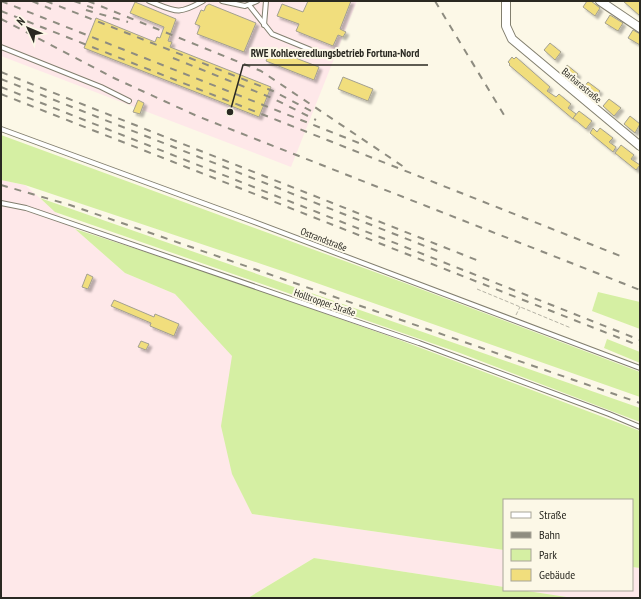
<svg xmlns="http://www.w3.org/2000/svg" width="641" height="599" font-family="'PT Sans Narrow',sans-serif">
	<defs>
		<filter id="shadow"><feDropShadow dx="3" dy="3" stdDeviation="1" flood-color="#0004"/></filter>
	</defs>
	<rect width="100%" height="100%" fill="#fcf8e7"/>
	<g fill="#fee8e9">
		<path d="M1,1H357L291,167L1,56Z"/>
		<path d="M1,180L25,185L125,273L175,294L233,356L222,426L252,514L504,550V587L314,558L248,598H1Z"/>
		<path d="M632,567L640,568V598H573L521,590H632Z"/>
	</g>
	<g fill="#d5efa3">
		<path d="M1,135L402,282L640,372V397L291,274L25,185L1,180Z"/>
		<path d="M40,198L640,408V422L460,353L55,212Z"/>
		<path d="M75,229L207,272L397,339L640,431V568L632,567V500H504V550L252,514L232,474L221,426L232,356L175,294L125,273Z"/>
		<path d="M598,292L640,302V329L592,311Z"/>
		<path d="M607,339L640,352V363L604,348Z"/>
		<path d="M314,558L504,587V590H521L573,598H248Z"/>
	</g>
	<g fill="#f1de7d" stroke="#a3a090" filter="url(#shadow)">
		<path d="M308,1H351L340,29L346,32L343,37L338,35L333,46L296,31L299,24L277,16L282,4L303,12Z"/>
		<path d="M587,1H591L600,8L595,16L583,7Z"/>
		<path d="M623,1H640V16Z"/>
		<path d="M135,2L176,19L168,41L172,42L170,47L271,87L259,117L84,48L96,18L155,42L157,37L160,38L164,27L130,13Z"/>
		<path d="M209,4L256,23L244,52L197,34L200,26L195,24L201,10L204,11L206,6Z"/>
		<path d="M610,15L623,23L618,31L605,23Z"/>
		<path d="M633,30L640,34V45L628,38Z"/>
		<path d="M550,43L561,52L555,60L544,50Z"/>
		<path d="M272,49L319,67L314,80L266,61Z"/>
		<path d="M512,57L514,59L516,57L550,87L547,91L556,97L559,94L571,104L568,108L576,114L573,119L509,65L510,64L508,62Z"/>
		<path d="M567,65L578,74L573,81L561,72Z"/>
		<path d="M343,77L373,89L368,101L338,89Z"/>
		<path d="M588,82L600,91L593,98L582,89Z"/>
		<path d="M609,99L621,108L614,116L603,106Z"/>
		<path d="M138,100L144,103L140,114L133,112Z"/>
		<path d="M579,111L592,121L586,129L573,118Z"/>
		<path d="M630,116L640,124L635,133L624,124Z"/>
		<path d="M593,128L597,132L600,128L613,138L609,142L616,147L613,152L590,133Z"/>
		<path d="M621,145L634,155L631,159L640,165L636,170L615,153Z"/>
		<path d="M87,274L93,277L88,289L82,287Z"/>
		<path d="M114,300L154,317L155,314L179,324L174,336L150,326L151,323L111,306Z"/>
		<path d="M141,341L149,344L146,350L138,347Z"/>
	</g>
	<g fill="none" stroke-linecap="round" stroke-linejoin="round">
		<g stroke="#827f6f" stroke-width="6">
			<g id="lane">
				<path d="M149,1C175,11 177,16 203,1"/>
				<path d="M222,1L245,6L257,1"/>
				<path d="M249,5L272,34L316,52"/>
				<path d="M264,25L266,1"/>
				<path d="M1,47L101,87L129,101"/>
				<path d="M1,129L249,220L640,368"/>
				<path d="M1,203L26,208L419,343L609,414L640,427"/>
			</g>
		</g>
		<g stroke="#827f6f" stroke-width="10">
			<g id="street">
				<path d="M506,1V26L512,39L640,146"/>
				<path d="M600,1L640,28"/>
			</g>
		</g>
		<g stroke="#b6b3a6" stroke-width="1" stroke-dasharray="4 2" stroke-linecap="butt">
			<path d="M477,289L571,328"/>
			<path d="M516,315L520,307"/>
		</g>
		<use href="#lane" stroke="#fff" stroke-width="4"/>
		<use href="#street" stroke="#fff" stroke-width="8"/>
		<g stroke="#8e8c80" stroke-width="2" stroke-dasharray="7 7" stroke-linecap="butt">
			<path d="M1,1L359,143"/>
			<path d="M32,1L51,9"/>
			<path d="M46,1L273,91L313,112"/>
			<path d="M74,1L93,8"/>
			<path d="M88,1L261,71L404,167"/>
			<path d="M435,1L507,120"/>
			<path d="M86,10L128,22"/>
			<path d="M1,11L623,257"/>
			<path d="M1,19L116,79L197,116L640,290"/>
			<path d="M173,58L272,98L316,120"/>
			<path d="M1,72L479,261"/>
			<path d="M1,79L440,252"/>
			<path d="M1,87L640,340"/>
			<path d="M1,94L640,346"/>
			<path d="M1,185L70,205L640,403"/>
		</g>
	</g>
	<g text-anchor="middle" stroke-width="4" stroke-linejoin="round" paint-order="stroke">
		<g font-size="10" fill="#2a2922" stroke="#fcf8e7">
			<text transform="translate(582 85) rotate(40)" y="4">Barbarastraße</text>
			<text transform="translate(324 239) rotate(21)" y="4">Ostrandstraße</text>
			<text transform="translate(325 302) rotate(19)" y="4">Holltropper Straße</text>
		</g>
	</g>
	<path fill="none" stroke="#2a2922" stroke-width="1.5" d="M230 112L243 65H428"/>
	<circle fill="#2a2922" stroke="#fcf8e7" stroke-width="1.5" cx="230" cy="112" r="4"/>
	<g font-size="11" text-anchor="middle" font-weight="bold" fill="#2a2922" stroke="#fcf8e7" stroke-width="4" stroke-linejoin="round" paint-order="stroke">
		<text x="335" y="57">RWE Kohleveredlungsbetrieb Fortuna-Nord</text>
	</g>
	<rect width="641" height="599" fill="none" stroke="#2a2922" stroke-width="4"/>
	<rect x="503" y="499" width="130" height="92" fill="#fcf8e7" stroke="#a8a598"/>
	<rect x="511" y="512" width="20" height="6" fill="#ffffff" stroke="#a8a598"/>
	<text x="539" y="519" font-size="12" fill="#2a2922">Straße</text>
	<rect x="511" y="532" width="20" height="6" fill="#8e8c80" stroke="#a8a598"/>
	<text x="539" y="539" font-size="12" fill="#2a2922">Bahn</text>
	<rect x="511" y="549" width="20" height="12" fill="#d5efa3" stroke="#a8a598"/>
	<text x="539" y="559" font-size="12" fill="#2a2922">Park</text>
	<rect x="511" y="569" width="20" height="12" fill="#f1de7d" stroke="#a8a598"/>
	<text x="539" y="579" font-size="12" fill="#2a2922">Gebäude</text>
	<g transform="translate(28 28) rotate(314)" stroke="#fcf8e7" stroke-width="3" paint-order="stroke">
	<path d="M0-3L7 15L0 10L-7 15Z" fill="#2a2922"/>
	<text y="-6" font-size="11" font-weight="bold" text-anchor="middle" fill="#2a2922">N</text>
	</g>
</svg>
